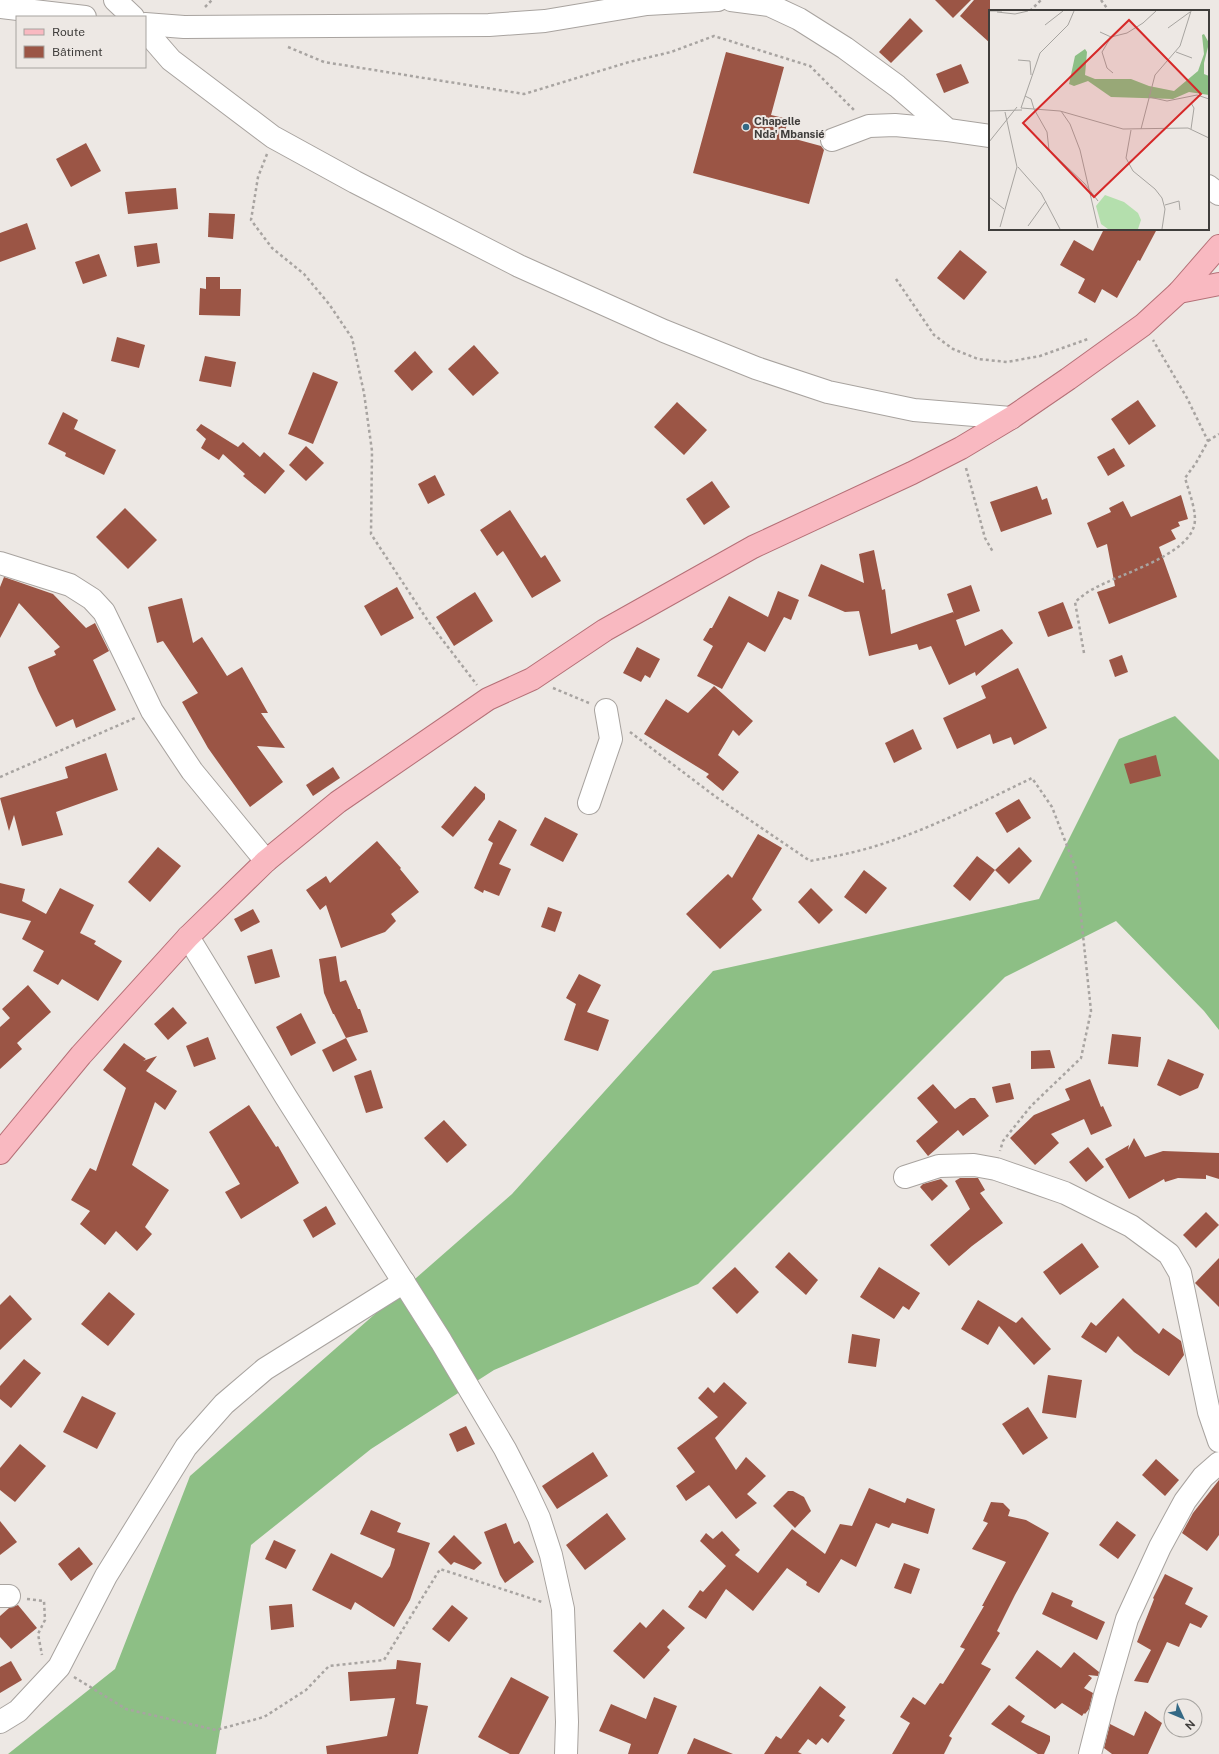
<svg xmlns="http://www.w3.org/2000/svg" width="1219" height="1754" font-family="'Public Sans',sans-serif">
	<rect width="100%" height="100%" fill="#ede8e4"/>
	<path fill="#8dbf85" d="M1175,716L1219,760V1030L1204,1011L1116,921L1005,977L698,1284L494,1370L371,1449L251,1545L216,1754H8L115,1669L190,1476L512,1194L713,971L1039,899L1119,739Z"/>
	<g fill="#9b5545">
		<path d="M935,0H971L953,18Z"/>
		<path d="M974,0H990V43L960,16Z"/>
		<path d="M910,18L923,31L891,63L879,52Z"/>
		<path d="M726,52L784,67L771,115L788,119L784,136L821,146L824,150L809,204L693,173Z"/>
		<path d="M961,64L969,83L944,93L936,74Z"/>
		<path d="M86,143L101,171L71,187L56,159Z"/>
		<path d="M176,188L178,209L128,214L125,192Z"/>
		<path d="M209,213L235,214L233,239L208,237Z"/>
		<path d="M27,223L36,249L0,262V233Z"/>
		<path d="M1104,229H1157L1140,261L1138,260L1117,298L1102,289L1095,303L1078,293L1085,279L1060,265L1074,240L1093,251Z"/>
		<path d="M157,243L160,263L137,267L134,246Z"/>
		<path d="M960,250L987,272L964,300L937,278Z"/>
		<path d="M99,254L107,276L83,284L75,262Z"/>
		<path d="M206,277H220V289H241L240,316L199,315L200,288L206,289Z"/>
		<path d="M117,337L145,345L139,368L111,361Z"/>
		<path d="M474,345L499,373L473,396L448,369Z"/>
		<path d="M415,351L433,372L412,391L394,371Z"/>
		<path d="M205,356L236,362L231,387L199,381Z"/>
		<path d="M313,372L338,382L313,444L288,434Z"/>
		<path d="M1138,400L1156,426L1129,445L1111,419Z"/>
		<path d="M677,402L707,430L684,455L654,427Z"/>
		<path d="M63,412L78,420L74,429L116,450L104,475L65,456L66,453L48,444Z"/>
		<path d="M201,424L238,447L243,442L260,457L264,452L285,471L265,494L243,476L245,474L223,454L219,460L201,448L206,439L196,430Z"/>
		<path d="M306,446L324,463L306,481L289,465Z"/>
		<path d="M1114,448L1125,466L1108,476L1097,457Z"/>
		<path d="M435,475L445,495L428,504L418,484Z"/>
		<path d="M712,481L730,507L704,525L686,499Z"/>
		<path d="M1037,486L1042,500L1047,498L1052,514L1001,532L990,502Z"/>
		<path d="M1181,495L1188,519L1178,522L1180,526L1171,530L1176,539L1159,547L1177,597L1109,624L1097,592L1115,586L1107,544L1097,548L1087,523L1111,512L1109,508L1123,501L1131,517Z"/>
		<path d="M125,508L157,540L128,569L96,537Z"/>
		<path d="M510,510L541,558L545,555L561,581L532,598L503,551L497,556L480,530Z"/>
		<path d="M874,550L882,590L885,589L891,634L953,612L954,614L947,594L971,585L980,611L956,620L965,646L1002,629L1013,643L976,676L975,672L949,685L931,646L919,650L917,644L869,656L859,611L845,612L808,596L821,564L864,583L859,554Z"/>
		<path d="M4,577L53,594L86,628L95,623L109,651L93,660L116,710L76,728L73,719L56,727L38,691L28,667L56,655L54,651L60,647L19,603L0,638V587Z"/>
		<path d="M397,587L414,618L381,636L364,606Z"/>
		<path d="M778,591L799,600L791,620L784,617L765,652L748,642L722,689L697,676L713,646L703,640L710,628H712L729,596L768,617Z"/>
		<path d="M475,592L493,621L454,646L436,617Z"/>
		<path d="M182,598L193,643L202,637L227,676L242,667L268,713H261L285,748L257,746L283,782L250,807L208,748L182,702L198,693L163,641L157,643L148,607Z"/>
		<path d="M1063,602L1073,628L1048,637L1038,612Z"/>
		<path d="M637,647L660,659L650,678L645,675L641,682L623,673Z"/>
		<path d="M1122,655L1128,672L1115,677L1109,660Z"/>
		<path d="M1018,668L1047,728L1014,745L1011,737L993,744L990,734L957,749L943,718L986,698L981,686Z"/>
		<path d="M714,686L753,721L739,736L733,730L718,755L739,772L723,791L706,777L709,774L644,734L666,699L688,713Z"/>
		<path d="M913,729L922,749L894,763L885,743Z"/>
		<path d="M106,753L118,790L56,812L63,835L22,846L14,815L9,831L0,798L68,778L65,767Z"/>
		<path d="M1156,755L1161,776L1130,784L1124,764Z"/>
		<path d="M333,767L340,778L313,796L306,785Z"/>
		<path d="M475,786L485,794V799L453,837L441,827Z"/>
		<path d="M1019,799L1031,818L1007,833L995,813Z"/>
		<path d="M545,817L578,834L563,862L530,845Z"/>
		<path d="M499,820L517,830L499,864L511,869L499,896L484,890L483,893L474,888L493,843L488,840Z"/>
		<path d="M758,834L782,848L752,899L762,910L720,949L686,914L728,874L732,878Z"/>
		<path d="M377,841L401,868L400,869L419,892L391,914L396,921L385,932L341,948L326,905L320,910L306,890L326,876L330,883Z"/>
		<path d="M158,847L181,866L150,902L128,882Z"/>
		<path d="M1019,847L1032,861L1009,884L995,870Z"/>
		<path d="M977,856L995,870L970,901L953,886Z"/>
		<path d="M864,870L887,888L866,914L844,897Z"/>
		<path d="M0,883L25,889L22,901L46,914L60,888L94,905L80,933L96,941L94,944L122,961L98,1001L62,979L58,985L33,971L44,951L22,939L31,921L0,913Z"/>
		<path d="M811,888L833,910L819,924L798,902Z"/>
		<path d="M548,907L562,912L555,932L541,927Z"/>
		<path d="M253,909L260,922L241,932L234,919Z"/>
		<path d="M272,949L280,977L255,984L247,956Z"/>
		<path d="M336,956L340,982L346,980L358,1009H360L368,1032L346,1038L334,1014H333L324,993L319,959Z"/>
		<path d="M579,974L601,985L587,1012L609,1020L598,1051L564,1040L576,1004L566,998Z"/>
		<path d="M28,985L51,1012L17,1043L22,1049L0,1069V1027L10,1018L2,1009Z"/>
		<path d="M173,1007L187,1023L168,1040L154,1024Z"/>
		<path d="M301,1013L316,1043L291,1056L276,1027Z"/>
		<path d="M1112,1034L1141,1037L1138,1067L1108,1064Z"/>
		<path d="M208,1037L216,1059L194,1067L186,1046Z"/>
		<path d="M346,1038L357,1060L333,1072L322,1050Z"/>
		<path d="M124,1043L146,1059L143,1061L157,1056L146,1071L177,1091L165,1110L155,1102L132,1165L169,1190L145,1227L152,1234L137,1251L116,1231L105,1245L80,1224L90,1211L71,1200L90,1168L96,1171L126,1088L103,1070Z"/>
		<path d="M1050,1050L1055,1068L1031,1069V1051Z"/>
		<path d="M1168,1059L1204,1074L1198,1088L1180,1096L1157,1085Z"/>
		<path d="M371,1070L383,1108L366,1113L354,1076Z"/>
		<path d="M1090,1079L1101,1107L1103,1106L1112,1126L1091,1135L1084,1119L1051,1134L1059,1143L1035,1165L1010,1138L1034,1115L1070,1100L1065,1089Z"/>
		<path d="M1010,1083L1014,1099L996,1103L992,1087Z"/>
		<path d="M933,1084L955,1109L970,1098H975L989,1116L963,1136L958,1130L928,1156L916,1141L938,1122L917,1098Z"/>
		<path d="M249,1105L276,1147L278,1146L299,1183L241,1219L225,1192L240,1184L209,1132Z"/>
		<path d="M444,1120L467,1145L447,1163L424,1138Z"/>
		<path d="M1134,1138L1145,1157L1163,1151L1219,1153V1179L1206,1175V1179L1178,1178L1165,1182L1164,1179L1129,1199L1105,1159L1129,1145L1128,1150Z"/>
		<path d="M1088,1147L1104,1167L1086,1182L1069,1162Z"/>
		<path d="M960,1178H978L985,1190L980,1193L1003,1223L972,1246L949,1266L930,1245L970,1209L955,1181Z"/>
		<path d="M941,1179L948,1186L932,1201L920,1187L923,1184Z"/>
		<path d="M326,1206L336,1224L313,1238L303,1220Z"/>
		<path d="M1206,1212L1219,1225L1196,1248L1183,1235Z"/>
		<path d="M1082,1243L1099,1267L1060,1295L1043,1272Z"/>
		<path d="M789,1252L818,1280L806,1295L775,1267Z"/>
		<path d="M1219,1258V1307L1195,1283Z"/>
		<path d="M735,1267L759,1292L737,1314L712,1288Z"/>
		<path d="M879,1267L920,1293L909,1310L903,1306L894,1319L860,1297Z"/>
		<path d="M109,1292L135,1314L108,1346L81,1324Z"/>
		<path d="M10,1295L32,1319L0,1350V1305Z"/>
		<path d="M1123,1298L1159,1334L1163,1328L1181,1341L1184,1355L1169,1376L1134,1352L1118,1336L1106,1353L1081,1337L1091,1322L1096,1326Z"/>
		<path d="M978,1300L1016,1323L1022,1317L1051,1349L1034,1365L999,1326L988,1345L961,1329Z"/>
		<path d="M852,1334L880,1339L876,1367L848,1363Z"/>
		<path d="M24,1359L41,1373L11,1408L0,1399V1386Z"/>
		<path d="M1048,1375L1082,1380L1076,1418L1042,1413Z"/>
		<path d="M724,1382L747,1403L715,1438L736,1470L746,1457L766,1476L747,1494L757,1503L736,1519L709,1485L686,1501L676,1486L695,1472L677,1448L718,1417L698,1398L708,1387L714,1393Z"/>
		<path d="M82,1396L116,1413L97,1449L63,1432Z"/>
		<path d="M1028,1407L1048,1438L1023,1455L1002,1424Z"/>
		<path d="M466,1426L475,1444L457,1452L449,1434Z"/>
		<path d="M20,1444L46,1466L15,1502L0,1490V1468Z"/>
		<path d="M593,1452L608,1476L557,1509L542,1486Z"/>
		<path d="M1156,1459L1179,1480L1165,1496L1142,1475Z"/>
		<path d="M1219,1480V1535L1207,1551L1182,1533L1193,1513Z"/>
		<path d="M869,1488L905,1503L907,1498L935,1509L928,1534L892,1523L889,1528L876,1523L856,1567L841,1559L819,1593L806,1585L807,1582L787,1568L753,1611L726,1589L706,1619L688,1607L700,1590L703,1592L726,1566L700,1541L706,1533L713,1539L722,1531L740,1550L735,1555L758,1573L792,1529L825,1554L840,1524L852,1526Z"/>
		<path d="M788,1491H793L804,1497L811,1511L795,1528L773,1506Z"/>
		<path d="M991,1502L1003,1503L1010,1510L1008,1516L1026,1520L1049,1533L1015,1595L997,1631L1000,1633L981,1664L991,1669L949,1736L952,1738L944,1754H892L910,1723L900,1717L913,1697L925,1705L940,1683L943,1684L965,1649L960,1647L984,1606H982L1006,1562L972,1549L988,1523L983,1521Z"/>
		<path d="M371,1510L401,1523L397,1532L430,1543L410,1600L394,1627L355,1602L351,1610L312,1590L331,1553L382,1578L390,1566L395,1549L360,1534Z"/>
		<path d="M607,1513L626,1539L585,1570L566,1545Z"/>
		<path d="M0,1521L17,1542L0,1555Z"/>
		<path d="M1117,1521L1136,1535L1118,1559L1099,1545Z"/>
		<path d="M506,1523L514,1544L519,1541L534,1562L505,1583L500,1575L484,1532Z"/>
		<path d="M454,1535L482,1563L474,1570L454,1562L451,1565L438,1552Z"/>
		<path d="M274,1540L296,1550L286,1569L265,1559Z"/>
		<path d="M79,1547L93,1564L71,1581L58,1564Z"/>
		<path d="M904,1563L920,1569L911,1594L894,1588Z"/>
		<path d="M1165,1574L1193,1588L1185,1604L1208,1616L1201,1628L1190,1623L1179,1647L1167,1642L1148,1683L1134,1681L1151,1650L1137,1642L1154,1599L1153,1598Z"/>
		<path d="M1052,1592L1073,1601L1071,1606L1105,1622L1097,1640L1042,1614Z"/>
		<path d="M292,1604L294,1627L271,1630L269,1606Z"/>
		<path d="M18,1605L37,1628L11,1649L0,1637V1616L9,1608Z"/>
		<path d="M452,1605L468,1618L449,1642L432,1629Z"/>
		<path d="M663,1609L685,1628L667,1647L670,1650L644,1679L613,1651L640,1622L646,1628Z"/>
		<path d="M1037,1650L1061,1668L1074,1652L1099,1672L1098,1676L1088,1675L1092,1678L1084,1688L1093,1693L1089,1709L1085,1714L1084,1713L1082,1716L1062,1703L1055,1709L1015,1678Z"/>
		<path d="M397,1660L421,1663L416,1704L428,1706L418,1754H327L326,1746L387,1736L395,1698L350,1701L348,1672L396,1669Z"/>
		<path d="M11,1661L22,1680L0,1693V1667Z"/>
		<path d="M511,1677L549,1697L519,1754H510L478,1737Z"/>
		<path d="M820,1686L846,1707L839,1716L845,1720L828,1743L822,1738L816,1745L808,1739L798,1752L802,1754H764L776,1736L781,1739Z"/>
		<path d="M654,1697L677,1706L658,1754H628L631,1744L599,1731L611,1704L646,1719Z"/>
		<path d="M1009,1705L1025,1716L1021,1722L1050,1736V1741L1044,1754H1038L991,1724Z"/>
		<path d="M1145,1711L1162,1723L1148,1754H1112L1104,1748L1110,1724L1134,1736Z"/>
		<path d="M694,1738L733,1754H687Z"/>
	</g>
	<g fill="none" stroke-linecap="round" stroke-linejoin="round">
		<g stroke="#a8a39f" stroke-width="24">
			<g id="minor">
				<path d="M115,0L133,17"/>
				<path d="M731,0L769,5L799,19L845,48L897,86L948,130L990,136"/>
				<path d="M0,7L85,17"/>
				<path d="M145,24L184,27L489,25L545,21L647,4L718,0"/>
				<path d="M145,30L171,60L273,137L355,182L519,266L664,331L756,368L828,392L914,410L1011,418"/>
				<path d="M832,140L869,126L895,125L948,130"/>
				<path d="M1208,186L1219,194"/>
				<path d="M0,563L70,585L92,599L104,612L152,711L192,771L266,861"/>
				<path d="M589,803L611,739L606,710"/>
				<path d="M188,937L286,1097L441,1341L505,1449L525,1488L539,1518L551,1555L563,1609L567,1722L566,1754"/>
				<path d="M905,1177L939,1166L974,1165L996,1169L1065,1193L1131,1226L1169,1254L1180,1273L1209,1412L1219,1441"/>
				<path d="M0,1596H9"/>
				<path d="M0,1722L18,1711L59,1667L106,1576L186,1447L224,1404L265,1369L404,1282"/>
				<path d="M1090,1754L1105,1695L1127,1619L1160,1547L1185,1501L1203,1477L1219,1463"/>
			</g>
		</g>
		<g stroke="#b57077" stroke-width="24">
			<g id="major">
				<path d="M1179,292L1219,284"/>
				<path d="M0,1153L81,1055L188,937L266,861L338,802L488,699L532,679L605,630L753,547L912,473L961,448L1011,418L1068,379L1143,325L1179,292L1219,246"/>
			</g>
		</g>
		<g stroke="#a8a4a1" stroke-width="2.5" stroke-dasharray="3 3" stroke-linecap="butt">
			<path d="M1101,0L1109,11"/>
			<path d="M205,7L212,0"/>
			<path d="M1030,11L1041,0"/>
			<path d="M288,47L324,62L524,94L629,62L671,52L714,36L810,66L855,111"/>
			<path d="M267,154L258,177L251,220L272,248L304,274L329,304L352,338L364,393L372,451L371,534L428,621L477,685"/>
			<path d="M896,279L934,335L953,349L978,359L1007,362L1040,356L1088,339"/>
			<path d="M1208,441L1219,434"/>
			<path d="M966,468L985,538L993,552"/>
			<path d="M1084,653L1075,602C1081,597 1088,591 1095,588C1120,574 1186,556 1194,526C1198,514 1188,489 1185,478L1196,463L1208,441L1187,398L1153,340"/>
			<path d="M553,688L589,703"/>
			<path d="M630,732L716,797L810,861C826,858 842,855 858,851C917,836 978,804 1032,778L1052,807L1076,869L1091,1011L1081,1058L1031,1106L1003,1141L1000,1151"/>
			<path d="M0,777L135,718"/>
			<path d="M27,1599L44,1601L45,1620L38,1634L42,1655"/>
			<path d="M74,1677L126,1709L216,1730L264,1717L306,1690L329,1666L384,1660L440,1569L542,1602"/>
		</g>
		<use href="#minor" stroke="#fff" stroke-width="22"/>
		<use href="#major" stroke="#f9b9c1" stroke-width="22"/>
	</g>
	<circle fill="#346985" stroke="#ede8e4" stroke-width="1.5" cx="746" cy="127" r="4"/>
	<g text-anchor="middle" stroke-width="4" stroke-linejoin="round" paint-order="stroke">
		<g font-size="11" font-weight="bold" fill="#3f3d3b" stroke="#ede8e4" text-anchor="start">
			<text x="754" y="125">Chapelle<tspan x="754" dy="13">Nda' Mbansié</tspan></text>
		</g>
	</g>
	<g transform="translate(989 10)">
		<rect width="220" height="220" fill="#ede8e4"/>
		<path d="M116,185L135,192L149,203L152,210L149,219H119L112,214L107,196Z" fill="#b4dfad"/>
		<path d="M215,24L220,33L215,53V64L220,66V85L200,82L184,89L122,87L99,71L85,76L80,74L86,46L96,39L98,42L96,65L106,69H142L160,76L185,81L209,61L215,44L213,25Z" fill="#8dbf85"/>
		<path fill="none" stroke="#a7a4a0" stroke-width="1" d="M0,1H13M85,1L79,15L51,43L32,98L71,101L134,119L199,118L220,128M8,2L26,4L39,1M56,15L74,1M179,18L201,2M111,22L122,27L138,23L154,13L167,1M122,27L113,42L118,58L124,63M187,42L203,48M29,50L41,51L42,65M36,86L42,89L45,99M160,87L178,91L208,85L220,89M45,99L58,122L60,140L96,174L109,191M0,101L33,100M72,101L81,114L91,140L109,218M152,119L166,65L191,36L202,1M202,119L205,98L202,93M142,120L137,148L144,161L166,179L173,188L176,199L173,219M0,132L28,97M29,157L52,183L71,219M0,187L15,199M176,195L190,191L191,200M39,216L57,191M11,217L28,157L16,102"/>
		<path fill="#d62828" fill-opacity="0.15" stroke="#d62828" stroke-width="2" d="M140,10L212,84L105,187L34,113Z"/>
		<rect width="220" height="220" fill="none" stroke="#3f3d3b" stroke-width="2"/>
	</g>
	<rect x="16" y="16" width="130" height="52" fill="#ede8e4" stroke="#a7a4a0"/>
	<rect x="24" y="29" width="20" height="6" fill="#f9b9c1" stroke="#a7a4a0"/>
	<text x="52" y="36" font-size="12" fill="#3f3d3b">Route</text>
	<rect x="24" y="46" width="20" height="12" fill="#9b5545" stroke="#a7a4a0"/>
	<text x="52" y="56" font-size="12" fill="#3f3d3b">Bâtiment</text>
	<g transform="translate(1183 1718) rotate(134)"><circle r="19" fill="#ede8e4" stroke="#a7a4a0"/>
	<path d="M0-3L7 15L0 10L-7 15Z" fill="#346985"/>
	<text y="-6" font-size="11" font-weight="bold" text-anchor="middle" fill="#3f3d3b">N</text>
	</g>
</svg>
